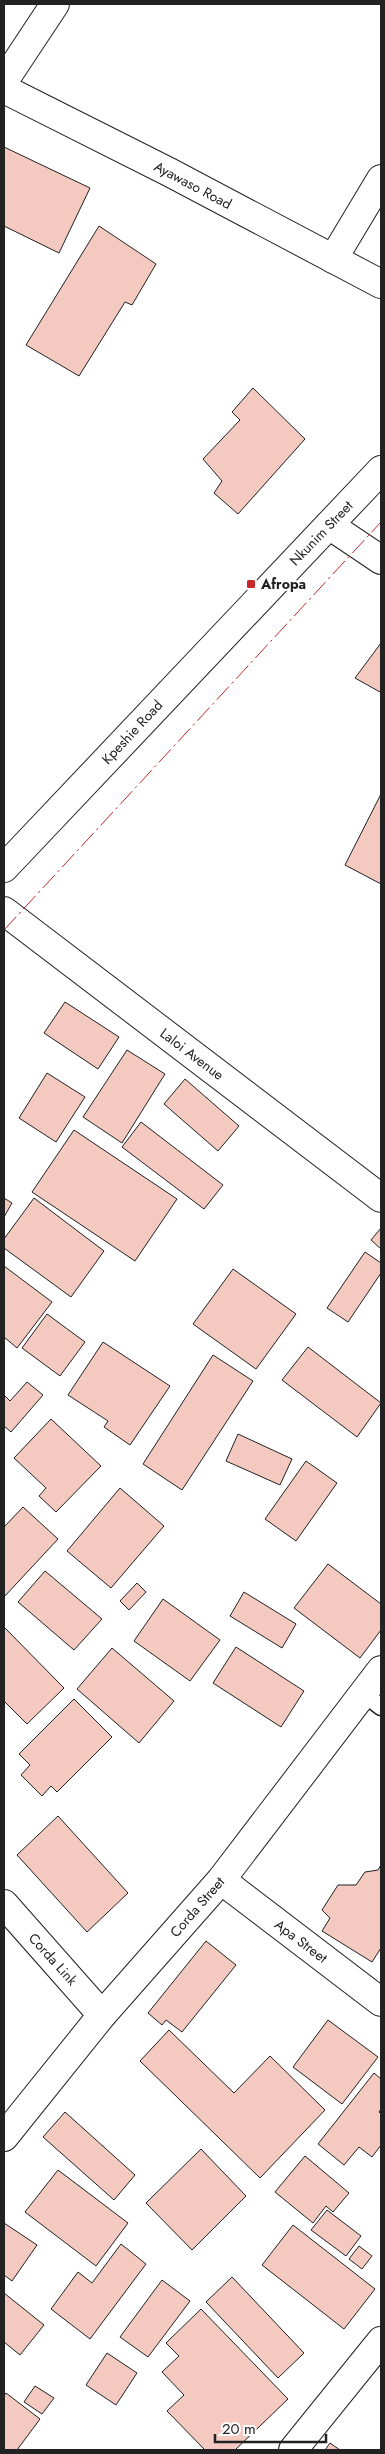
<svg xmlns="http://www.w3.org/2000/svg" width="385" height="2454" font-family="Jost,sans-serif">
	<rect width="100%" height="100%" fill="#fff"/>
	<g fill="#f3c9c0" stroke="#222">
		<path d="M4,147L90,188L59,253L4,226Z"/>
		<path d="M99,226L156,264L132,305L125,302L79,376L26,345Z"/>
		<path d="M253,388L305,439L238,514L214,493L222,481L203,459L240,420L232,412Z"/>
		<path d="M381,643V690L380,692L355,678Z"/>
		<path d="M381,794V884L345,865Z"/>
		<path d="M65,1002L119,1037L98,1069L44,1033Z"/>
		<path d="M127,1050L165,1074L122,1143L83,1117Z"/>
		<path d="M47,1073L85,1097L56,1142L19,1118Z"/>
		<path d="M185,1079L239,1126L218,1151L164,1104Z"/>
		<path d="M141,1122L223,1185L204,1209L122,1147Z"/>
		<path d="M74,1130L177,1199L135,1261L32,1192Z"/>
		<path d="M4,1198L12,1203L4,1217Z"/>
		<path d="M34,1198L104,1251L71,1297L4,1248V1239Z"/>
		<path d="M381,1228V1249L371,1240Z"/>
		<path d="M365,1252L381,1263V1273L348,1322L327,1308Z"/>
		<path d="M4,1266L52,1302L17,1348L4,1337Z"/>
		<path d="M233,1269L296,1314L256,1369L193,1324Z"/>
		<path d="M47,1314L85,1342L60,1376L22,1348Z"/>
		<path d="M103,1342L170,1386L130,1445L104,1427L108,1421L68,1395Z"/>
		<path d="M308,1347L381,1403L357,1437L282,1380Z"/>
		<path d="M213,1355L253,1381L182,1490L143,1464Z"/>
		<path d="M27,1382L43,1395L11,1432L4,1426V1395L10,1401Z"/>
		<path d="M51,1419L101,1466L56,1512L39,1496L46,1488L14,1458Z"/>
		<path d="M238,1434L292,1459L280,1485L226,1461Z"/>
		<path d="M306,1461L337,1483L296,1541L265,1519Z"/>
		<path d="M120,1488L164,1526L111,1588L67,1551Z"/>
		<path d="M23,1507L58,1539L4,1597V1527Z"/>
		<path d="M328,1564L381,1604V1630L360,1658L294,1608Z"/>
		<path d="M45,1571L102,1619L74,1650L18,1602Z"/>
		<path d="M137,1583L146,1592L129,1610L120,1601Z"/>
		<path d="M244,1592L296,1624L282,1648L230,1616Z"/>
		<path d="M163,1599L220,1640L190,1681L134,1641Z"/>
		<path d="M4,1627L64,1688L27,1724L4,1701Z"/>
		<path d="M236,1647L304,1691L281,1727L213,1683Z"/>
		<path d="M112,1648L174,1701L139,1743L77,1689Z"/>
		<path d="M74,1699L112,1737L57,1792L51,1786L42,1796L21,1775L30,1765L19,1754Z"/>
		<path d="M58,1816L128,1893L87,1932L17,1855Z"/>
		<path d="M381,1865V1948L372,1962L322,1931L330,1918L322,1910L338,1885H356L365,1872L378,1870Z"/>
		<path d="M206,1941L236,1965L182,2032L166,2020L162,2025L148,2013Z"/>
		<path d="M328,2020L378,2057L342,2104L293,2067Z"/>
		<path d="M169,2030L234,2093L270,2056L325,2110L260,2178L140,2061Z"/>
		<path d="M374,2073L381,2079V2109L379,2112L381,2114V2145L372,2157L359,2147L344,2165L318,2144Z"/>
		<path d="M65,2112L135,2175L114,2200L43,2137Z"/>
		<path d="M201,2149L246,2196L192,2250L146,2203Z"/>
		<path d="M305,2156L349,2193L333,2212L326,2206L313,2223L275,2192Z"/>
		<path d="M58,2170L128,2223L96,2266L25,2212Z"/>
		<path d="M327,2210L361,2236L346,2256L311,2230Z"/>
		<path d="M4,2223L37,2245L12,2281L4,2275Z"/>
		<path d="M293,2225L375,2289L344,2329L262,2265Z"/>
		<path d="M121,2244L146,2264L90,2339L51,2309L78,2272L92,2283Z"/>
		<path d="M359,2246L372,2256L362,2269L349,2259Z"/>
		<path d="M232,2277L304,2353L278,2378L206,2302Z"/>
		<path d="M162,2280L190,2301L148,2357L120,2337Z"/>
		<path d="M4,2293L44,2325L20,2355L4,2342Z"/>
		<path d="M201,2309L288,2399L235,2450H205L167,2411L184,2395L162,2372L179,2356L166,2343Z"/>
		<path d="M107,2353L137,2373L116,2405L86,2385Z"/>
		<path d="M35,2386L54,2398L42,2414L24,2402Z"/>
		<path d="M6,2393L40,2419L17,2450H4V2396Z"/>
		<path d="M330,2443L340,2450H325Z"/>
	</g>
	<g fill="none" stroke-linecap="round" stroke-linejoin="round">
		<g stroke="#222" stroke-width="19">
			<path id="service" d="M364,1694L381,1707"/>
		</g>
		<g stroke="#222" stroke-width="30">
			<g id="minor">
				<path d="M4,81L55,4"/>
				<path d="M4,89L169,172L381,284"/>
				<path d="M333,259L381,179"/>
				<path d="M329,525L381,560"/>
				<path d="M4,911L381,1198"/>
				<path d="M221,1880L381,2002"/>
				<path d="M4,1904L102,2015"/>
				<path d="M4,2137L102,2015L221,1880L381,1670"/>
				<path d="M293,2450L381,2341"/>
			</g>
		</g>
		<g stroke="#222" stroke-width="30">
			<path id="tertiary" d="M4,868L381,470"/>
		</g>
		<use href="#service" stroke="#fff" stroke-width="16"/>
		<use href="#minor" stroke="#fff" stroke-width="28"/>
		<use href="#tertiary" stroke="#fff" stroke-width="28"/>
		<path stroke="#c62828" stroke-width="1" stroke-dasharray="18 4 2.5 4" stroke-linecap="butt" d="M4,930L381,522"/>
	</g>
	<rect fill="#c62828" stroke="#fff" stroke-width="2" x="246" y="579" width="10" height="10" rx="2.5"/>
	<g text-anchor="middle" stroke-width="4" stroke-linejoin="round" paint-order="stroke">
		<g font-size="14" fill="#222" stroke="#fff">
			<text transform="translate(193 185) rotate(28)" y="5">Ayawaso Road</text>
			<text transform="translate(321 533) rotate(-46)" y="5">Nkunim Street</text>
			<text transform="translate(132 732) rotate(-47)" y="5">Kpeshie Road</text>
			<text transform="translate(192 1054) rotate(37)" y="5">Laloi Avenue</text>
			<text transform="translate(197 1907) rotate(-49)" y="5">Corda Street</text>
			<text transform="translate(301 1941) rotate(37)" y="5">Apa Street</text>
			<text transform="translate(53 1959) rotate(48)" y="5">Corda Link</text>
		</g>
		<g font-size="14" font-weight="bold" fill="#222" stroke="#fff" text-anchor="start">
			<text x="261" y="589">Afropa</text>
		</g>
	</g>
	<rect width="385" height="2454" fill="none" stroke="#222222" stroke-width="10"/>
	<path d="M215 2434v8h111v-8" fill="none" stroke="#222222" stroke-width="2.5"/>
	<text x="222" y="2434" font-size="15" fill="#222222" stroke="#ffffff" stroke-width="4" paint-order="stroke">20 m</text>
</svg>
